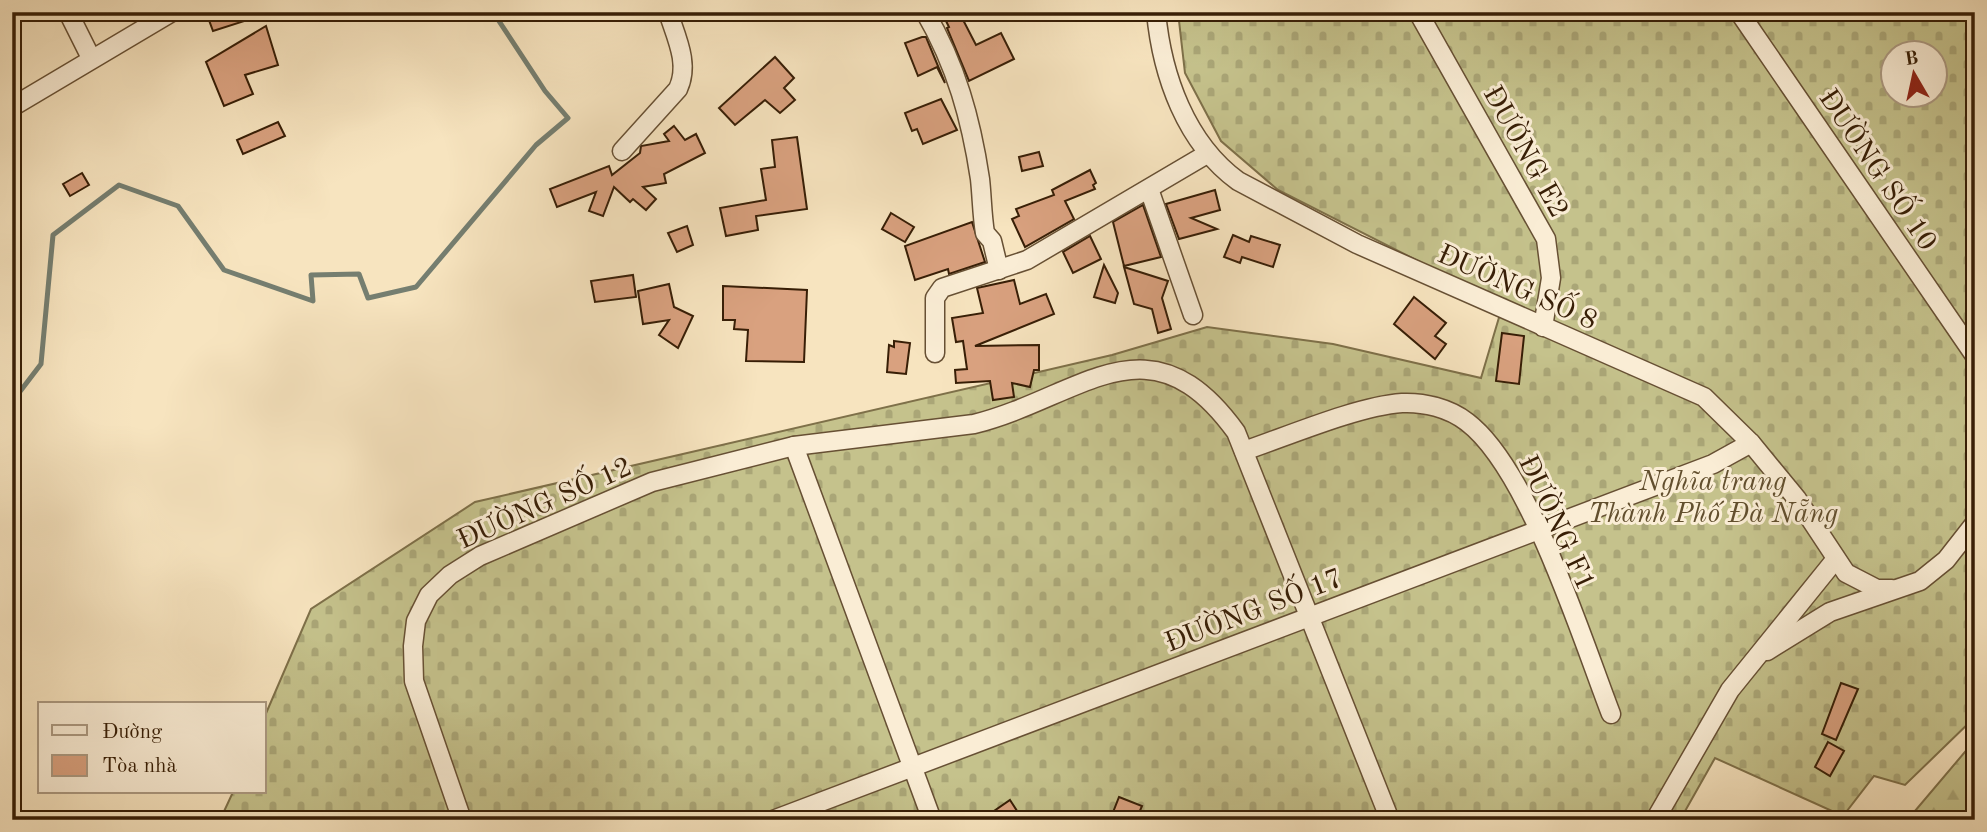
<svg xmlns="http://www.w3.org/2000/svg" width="1987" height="832" font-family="'Old Standard TT',serif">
	<defs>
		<pattern id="forest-firs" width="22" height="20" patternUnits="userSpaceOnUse" patternTransform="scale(1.75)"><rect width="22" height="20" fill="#c5c28c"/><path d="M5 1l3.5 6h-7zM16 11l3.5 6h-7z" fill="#aaa677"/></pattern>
		<pattern id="cemetery-stones" width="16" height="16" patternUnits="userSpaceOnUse" patternTransform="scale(1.75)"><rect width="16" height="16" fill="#c5c28c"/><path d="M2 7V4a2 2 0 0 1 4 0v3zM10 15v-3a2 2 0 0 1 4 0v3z" fill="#aaa677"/></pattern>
	</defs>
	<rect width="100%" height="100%" fill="#f7e4bf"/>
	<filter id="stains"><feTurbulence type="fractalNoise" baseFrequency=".00286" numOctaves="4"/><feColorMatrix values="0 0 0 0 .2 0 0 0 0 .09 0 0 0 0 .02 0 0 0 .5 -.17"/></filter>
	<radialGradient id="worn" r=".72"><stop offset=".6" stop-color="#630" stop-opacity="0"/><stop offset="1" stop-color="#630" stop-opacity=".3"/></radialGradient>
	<path fill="url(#forest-firs)" stroke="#7e7049" stroke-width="2" d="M1975,740V820H1904L1915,811Z"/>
	<path fill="url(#cemetery-stones)" stroke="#7e7049" stroke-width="2" fill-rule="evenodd" d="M1178,12H1975V717L1905,785L1874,776L1843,816L1715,758L1680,820H220L233,792H264V718L311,609L475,502L1112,355L1207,327L1333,344L1481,378L1503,304L1278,190L1221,141L1185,73ZM1892,52H1934V94H1892Z"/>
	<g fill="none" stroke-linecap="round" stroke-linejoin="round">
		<path stroke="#757e70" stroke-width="5" d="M12,402L41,364L53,235L119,185L178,206L224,270L313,301L311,275L359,274L368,298L416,287L536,145L568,118L545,91L493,12"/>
	</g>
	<g fill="#d9a17f" stroke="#371e06" stroke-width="2">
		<path d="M206,12H262L263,15L213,31Z"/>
		<path d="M960,14L976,45L1001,33L1014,59L969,81L947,28L949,27L946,21Z"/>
		<path d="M266,26L278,65L245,75L253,94L224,106L206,62Z"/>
		<path d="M922,37H926L945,83L937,67L918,76L905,43Z"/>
		<path d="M775,57L794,78L784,88L795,100L780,113L765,100L735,125L719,108Z"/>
		<path d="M941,99L957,130L923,144L917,129L912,131L905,113Z"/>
		<path d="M278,122L285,136L243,154L237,140Z"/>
		<path d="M674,126L685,140L696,134L705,153L664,174L666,183L643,187L656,199L646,210L633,199L630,202L614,187L603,216L589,211L596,192L557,207L550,189L609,166L612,175L640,153L641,146L669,141L664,134Z"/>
		<path d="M797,137L807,209L756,216L758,230L726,236L720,208L766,200L761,169L775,167L772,140Z"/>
		<path d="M1039,152L1043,166L1022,171L1019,157Z"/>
		<path d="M1090,170L1096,183L1093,185L1095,189L1065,201L1074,219L1025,247L1012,219L1019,216L1016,209L1054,195L1052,190Z"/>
		<path d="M82,173L89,185L70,196L63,184Z"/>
		<path d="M1215,190L1220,210L1191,218L1217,229L1179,239L1166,204Z"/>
		<path d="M1143,205L1161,257L1124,266L1113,222Z"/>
		<path d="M891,213L914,227L905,242L882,229Z"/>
		<path d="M972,222L985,262L949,274L948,269L915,280L905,246Z"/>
		<path d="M687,226L693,245L677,252L668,233Z"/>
		<path d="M1233,235L1249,242L1251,236L1280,245L1273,267L1242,257L1240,263L1224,257Z"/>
		<path d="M1090,236L1101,259L1073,273L1063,252Z"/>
		<path d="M1104,265L1118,293L1115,303L1094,297Z"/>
		<path d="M1124,267L1168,281L1162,298L1171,329L1158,333L1152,309L1134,304Z"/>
		<path d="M633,275L636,297L595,302L591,281Z"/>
		<path d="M1014,280L1020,304L1046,294L1054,314L975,346L1039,345V370H1034L1030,387L1012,383L1014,397L993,400L990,381L956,383L955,370L967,369L963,341L956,342L952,318L983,313L977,288Z"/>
		<path d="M669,284L674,307L693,316L678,348L659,335L669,320L643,324L638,291Z"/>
		<path d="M723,286L807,290L804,362L746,361L748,330L734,329L735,320H723Z"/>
		<path d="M1414,297L1446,323L1435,336L1446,344L1435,359L1394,324Z"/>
		<path d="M1502,333L1524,336L1519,384L1496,381Z"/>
		<path d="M894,341L910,343L906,374L887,372L889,345L894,347Z"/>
		<path d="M1841,683L1858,689L1836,740L1822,734Z"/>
		<path d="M1828,742L1844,751L1830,776L1815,767Z"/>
		<path d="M1119,797L1142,806L1136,820H1110Z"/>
		<path d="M1010,800L1023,820H981Z"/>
	</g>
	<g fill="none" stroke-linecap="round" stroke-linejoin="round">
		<g stroke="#675034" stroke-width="21">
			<g id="minor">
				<path d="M68,12L91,58"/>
				<path d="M925,12C956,65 971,119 980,179C982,197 982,215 985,233L992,241L999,270"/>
				<path d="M1156,12C1162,76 1186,143 1238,181L1357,244L1704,397L1751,443L1797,499L1846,573L1877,589H1892"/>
				<path d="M1418,12L1546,239L1551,278L1543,327"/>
				<path d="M1739,12L1975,356"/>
				<path d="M12,107L172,12"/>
				<path d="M622,151L678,89C690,64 676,37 668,12"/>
				<path d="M1149,189L1193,315"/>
				<path d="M935,353V298L942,288L1027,260L1207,154"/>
				<path d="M794,446L932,820"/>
				<path d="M1244,451C1288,436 1358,406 1402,403C1424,402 1449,408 1467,422C1529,469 1582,639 1611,714"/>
				<path d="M1767,651L1830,612L1920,581L1946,560L1975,523"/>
				<path d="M462,820L414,681L413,646L416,621L429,595L450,575L480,556L652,482L794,446L974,424C1082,397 1149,312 1236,432L1390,820"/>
				<path d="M773,820L1713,464L1751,443"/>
				<path d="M1655,820L1730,690L1835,560"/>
			</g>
		</g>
		<use href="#minor" stroke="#faedd5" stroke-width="18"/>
	</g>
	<g text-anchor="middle" stroke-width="6" stroke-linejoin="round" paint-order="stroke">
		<g font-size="28" fill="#371e06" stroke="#faedd5">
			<text transform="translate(1527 151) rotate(61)" y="10">ĐƯỜNG E2</text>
			<text transform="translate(1879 169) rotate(56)" y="10">ĐƯỜNG SỐ 10</text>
			<text transform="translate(1518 286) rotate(24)" y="10">ĐƯỜNG SỐ 8</text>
			<text transform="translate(544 502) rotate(-24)" y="10">ĐƯỜNG SỐ 12</text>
			<text transform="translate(1558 522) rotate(65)" y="10">ĐƯỜNG F1</text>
			<text transform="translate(1253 609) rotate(-21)" y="10">ĐƯỜNG SỐ 17</text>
		</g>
		<g font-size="28" font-style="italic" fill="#624f2e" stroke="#faedd5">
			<text x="1713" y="490">Nghĩa trang<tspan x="1713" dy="32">Thành Phố Đà Nẵng</tspan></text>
		</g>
	</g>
	<rect width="1987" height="832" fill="none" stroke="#f7e4bf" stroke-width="42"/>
	<rect x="14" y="14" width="1959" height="804" fill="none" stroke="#371e06" stroke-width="3.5"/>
	<rect x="21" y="21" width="1945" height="790" fill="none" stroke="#371e06" stroke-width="2"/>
	<rect x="38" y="702" width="228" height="91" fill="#faedd5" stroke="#ac9a82" stroke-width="2"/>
	<rect x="52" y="725" width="35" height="10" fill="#faedd5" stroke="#ac9a82" stroke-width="2"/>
	<text x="102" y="738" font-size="21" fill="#371e06">Đường</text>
	<rect x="52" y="755" width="35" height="21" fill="#d9a17f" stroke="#ac9a82" stroke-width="2"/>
	<text x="102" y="772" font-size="21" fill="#371e06">Tòa nhà</text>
	<g transform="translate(1914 74) rotate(351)"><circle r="33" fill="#faedd5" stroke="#ac9a82" stroke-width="2"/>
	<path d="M0-5L12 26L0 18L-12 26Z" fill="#8f2418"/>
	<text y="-10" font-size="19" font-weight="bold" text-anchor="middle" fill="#371e06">B</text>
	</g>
	<rect width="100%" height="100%" filter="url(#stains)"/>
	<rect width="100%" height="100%" fill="url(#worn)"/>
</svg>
